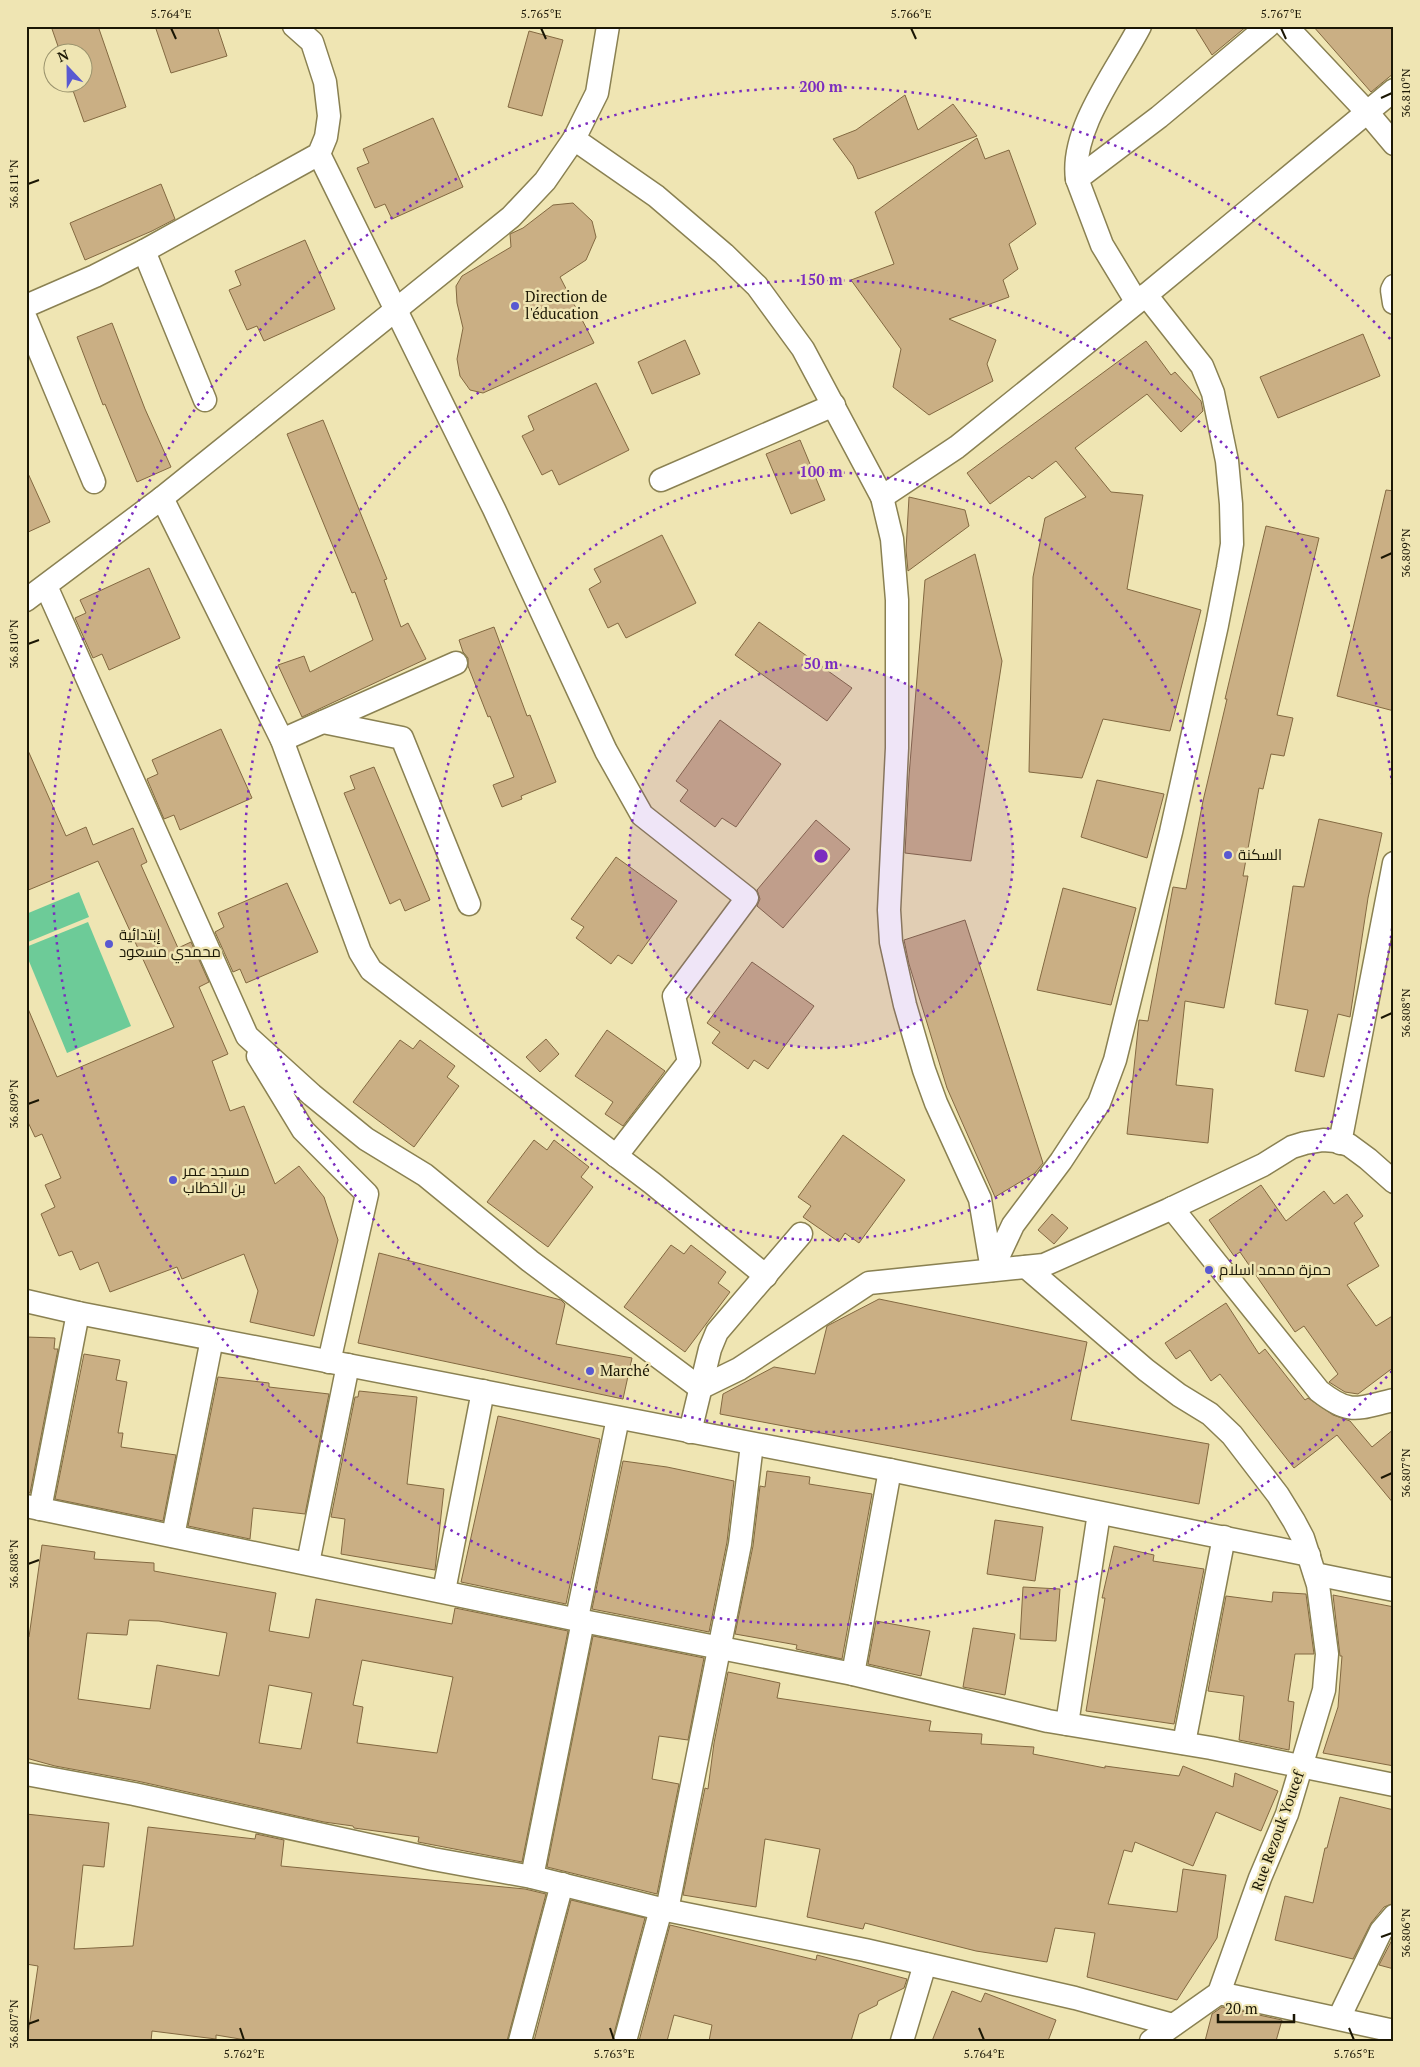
<svg xmlns="http://www.w3.org/2000/svg" width="1420" height="2067" font-family="'PT Serif',Cairo,serif">
	<rect width="100%" height="100%" fill="#efe5b3"/>
	<g fill="#6dcb98">
		<path d="M79,892L89,917L28,942L26,914Z"/>
		<path d="M88,922L131,1026L67,1053L26,954V947Z"/>
	</g>
	<g fill="#caaf84" stroke="#836941" fill-rule="evenodd">
		<path d="M51,26H98L126,107L84,122L70,82H82V52H60Z"/>
		<path d="M155,26H217L227,56L171,73Z"/>
		<path d="M1194,26H1247L1212,55Z"/>
		<path d="M1313,26H1394V73L1371,92Z"/>
		<path d="M529,31L563,40L542,116L508,107Z"/>
		<path d="M905,95L918,130L953,104L977,136L858,179L853,166L833,139L856,130Z"/>
		<path d="M433,118L463,187L392,219L385,204L375,208L357,168L369,163L363,149Z"/>
		<path d="M977,138L985,159L1009,150L1036,224L1009,244L1018,269L1003,280L1009,297L949,319L996,340L987,364L993,381L929,415L893,387L901,349L851,280L894,264L875,212Z"/>
		<path d="M161,184L175,219L152,231L85,260L70,223Z"/>
		<path d="M573,203L592,221L596,237L586,260L560,277L594,343L483,393L470,390L460,376L457,359L463,328L457,303L456,286L462,276L511,247L510,234L523,228L553,205Z"/>
		<path d="M305,240L335,309L264,341L257,326L247,330L229,290L241,285L235,271Z"/>
		<path d="M112,323L145,409L171,467L137,482L105,404L103,405L77,337Z"/>
		<path d="M1363,334L1380,376L1278,418L1260,377Z"/>
		<path d="M685,340L700,374L652,394L638,362Z"/>
		<path d="M1146,341L1171,375L1175,372L1201,401L1203,411L1181,432L1147,394L1075,448L1111,492L1143,495L1127,589L1201,610L1170,731L1103,719L1082,778L1029,772L1033,577L1045,518L1086,497L1056,461L1032,479L1029,476L990,504L967,473Z"/>
		<path d="M596,383L629,450L559,485L552,470L542,475L522,436L534,430L528,416Z"/>
		<path d="M323,420L387,579L384,580L401,627L408,623L426,659L302,717L278,665L304,656L310,672L373,640L355,592L352,593L287,434Z"/>
		<path d="M800,440L825,500L791,514L766,454Z"/>
		<path d="M26,469L50,522L26,533Z"/>
		<path d="M1386,490L1394,491V711L1337,696Z"/>
		<path d="M909,497L965,510L969,526L908,571L906,550Z"/>
		<path d="M1266,526L1319,538L1277,715L1293,718L1284,756L1271,754L1263,789L1259,788L1243,876H1248L1224,1008L1185,1001L1176,1085L1213,1089L1208,1143L1127,1134L1139,1020L1148,1021L1173,887L1186,889L1203,801L1227,699H1225Z"/>
		<path d="M662,535L696,603L626,638L618,623L608,628L589,589L601,582L594,569Z"/>
		<path d="M975,554L1002,661L971,861L905,853L909,776L925,580Z"/>
		<path d="M149,568L180,638L109,670L102,654L93,658L75,618L86,613L80,600Z"/>
		<path d="M759,622L852,688L827,721L735,655Z"/>
		<path d="M494,627L527,716L530,715L556,782L521,796L522,799L502,807L493,785L514,777L490,716L488,717L468,666V658L463,652L459,640Z"/>
		<path d="M720,720L781,764L736,827L722,818L715,827L680,801L688,790L676,781Z"/>
		<path d="M221,729L252,798L180,830L174,815L164,819L147,779L158,774L152,760Z"/>
		<path d="M26,746L66,836L86,827L93,845L133,828L147,862L141,865L178,948L191,942L209,982L199,987L228,1054L212,1061L230,1111L244,1106L275,1184L299,1166L324,1197L338,1240L314,1336L250,1322L258,1291L244,1254L182,1279L177,1267L110,1292L98,1262L80,1270L72,1251L59,1256L41,1214L55,1207L45,1185L61,1178L42,1134L35,1137L26,1118V1004L57,1077L174,1027L98,861L26,891Z"/>
		<path d="M374,767L430,900L405,911L400,899L390,904L344,793L355,789L350,776Z"/>
		<path d="M1097,780L1164,794L1147,858L1081,837Z"/>
		<path d="M1319,819L1382,833L1368,898L1350,1017L1338,1014L1324,1077L1295,1071L1308,1010L1275,1004L1293,886L1304,887Z"/>
		<path d="M816,820L850,849L783,928L757,906L760,899L757,890Z"/>
		<path d="M616,857L677,901L632,964L618,955L611,964L576,938L584,927L571,919Z"/>
		<path d="M287,883L318,952L246,983L240,969L233,972L215,932L224,927L218,913Z"/>
		<path d="M1063,888L1136,908L1111,1005L1037,990Z"/>
		<path d="M965,920L1043,1163L1035,1173L995,1197L947,1088L909,964L904,940Z"/>
		<path d="M752,962L814,1006L768,1069L754,1060L748,1069L712,1043L720,1032L707,1023Z"/>
		<path d="M607,1030L665,1071L623,1126L605,1114L613,1102L575,1076Z"/>
		<path d="M546,1039L559,1054L540,1072L526,1057Z"/>
		<path d="M400,1040L413,1049L420,1040L455,1066L447,1077L459,1086L414,1147L353,1102Z"/>
		<path d="M843,1135L905,1180L859,1243L845,1233L839,1242L803,1217L811,1206L798,1197Z"/>
		<path d="M534,1140L547,1150L554,1140L589,1167L581,1177L593,1187L548,1247L487,1202Z"/>
		<path d="M1261,1185L1286,1221L1324,1191L1334,1204L1347,1194L1363,1216L1354,1223L1379,1266L1347,1285L1376,1326L1394,1315V1367L1358,1394L1345,1392L1329,1382L1338,1374L1304,1326L1295,1332L1240,1252L1234,1256L1209,1220Z"/>
		<path d="M1052,1214L1068,1228L1054,1244L1038,1230Z"/>
		<path d="M671,1245L684,1254L691,1245L726,1272L718,1283L730,1292L685,1352L624,1307Z"/>
		<path d="M379,1253L561,1300L565,1304L556,1344L632,1358L623,1399L358,1343Z"/>
		<path d="M879,1299L1087,1342L1071,1420L1209,1444L1199,1504L720,1414L723,1394L774,1367L815,1374L827,1326Z"/>
		<path d="M1226,1303L1259,1354L1265,1349L1305,1400L1308,1398L1333,1415L1350,1421L1372,1447L1394,1429V1504L1337,1435L1294,1468L1220,1374L1211,1381L1190,1350L1176,1359L1165,1343Z"/>
		<path d="M26,1337L55,1338L54,1349H58L30,1493H26Z"/>
		<path d="M84,1354L120,1360L116,1380L127,1382L118,1433H123L121,1447L176,1455L163,1521L55,1499Z"/>
		<path d="M218,1377L269,1383V1387L329,1394L305,1514L253,1508L250,1539L188,1526Z"/>
		<path d="M359,1391L417,1397L407,1484L444,1489L435,1570L341,1554L345,1519L331,1517L355,1397H358Z"/>
		<path d="M498,1416L600,1439L566,1604L461,1582Z"/>
		<path d="M623,1461L667,1467L734,1481L727,1542L709,1632L592,1609Z"/>
		<path d="M767,1471L810,1477L809,1484L872,1494L842,1659L796,1649L797,1645L735,1634L753,1546L760,1486L765,1487Z"/>
		<path d="M995,1520L1043,1527L1035,1581L987,1574Z"/>
		<path d="M42,1545L95,1552L94,1559L154,1563V1571L276,1593L269,1631L309,1638L316,1599L452,1624L455,1608L568,1631L522,1862L418,1842L419,1837L354,1828L353,1826L324,1822L137,1781L55,1766L26,1758V1637H29ZM129,1620L159,1621L227,1633L219,1676L157,1665L150,1709L78,1699L87,1633L127,1635ZM362,1660L453,1677L437,1753L357,1743L363,1707L353,1705ZM269,1685L312,1693L301,1749L259,1743Z"/>
		<path d="M1114,1546L1154,1555L1153,1561L1204,1569L1174,1724L1086,1711L1105,1598H1102Z"/>
		<path d="M1023,1587L1060,1589L1056,1641L1020,1639Z"/>
		<path d="M1273,1592L1306,1594L1314,1654H1295L1288,1701L1294,1702L1289,1750L1239,1740L1244,1696L1208,1691L1226,1596L1272,1602Z"/>
		<path d="M1333,1595L1394,1607V1766L1323,1753L1338,1707L1342,1656H1340Z"/>
		<path d="M876,1621L930,1631L921,1676L868,1664Z"/>
		<path d="M973,1628L1015,1634L1005,1695L963,1687Z"/>
		<path d="M593,1636L704,1658L688,1740L659,1736L652,1779L679,1784L657,1894L547,1867Z"/>
		<path d="M728,1672L780,1683L777,1698L931,1721L929,1731L982,1734L981,1744L1034,1747L1033,1754L1105,1768V1766L1179,1776L1183,1766L1233,1787L1235,1773L1278,1791L1261,1831L1216,1812L1193,1866L1135,1842L1132,1852L1124,1850L1108,1904L1177,1912L1183,1869L1226,1875L1217,1938L1177,2000L1087,1977L1095,1933L1055,1928L1047,1962L976,1951L865,1923L863,1929L807,1917L820,1849L765,1839L756,1907L683,1895L705,1788L708,1789L714,1743Z"/>
		<path d="M1340,1797L1394,1810V1903L1384,1907L1371,1923L1353,1959L1275,1940L1285,1896L1313,1903L1325,1848H1327Z"/>
		<path d="M26,1814L109,1823L104,1867L83,1865L74,1949L133,1946L148,1827L255,1839L256,1834L284,1840L281,1866L525,1889L546,1894L507,2041H252L216,2035V2039L152,2031L151,2041H27L38,1966L26,1964Z"/>
		<path d="M571,1900L645,1918L612,2041H534Z"/>
		<path d="M670,1925L816,1960L817,1955L907,1979L904,1988L878,2001L877,2005L859,2014L851,2041H709L712,2025L674,2015L667,2041H639Z"/>
		<path d="M1394,1936V1969L1379,1965Z"/>
		<path d="M952,1991L981,2002L985,1993L1056,2020L1048,2041H932Z"/>
		<path d="M1222,2007L1282,2020L1276,2041H1205L1212,2014Z"/>
	</g>
	<g fill="none" stroke-linecap="round" stroke-linejoin="round">
		<g stroke="#8a8152" stroke-width="25">
			<g id="minor">
				<path d="M1286,26L1367,112L1394,144"/>
				<path d="M574,139L656,196L724,254L757,286L803,349L882,497L892,539L897,600V748L889,910L891,942L905,1005L924,1070L936,1103L980,1199L992,1270"/>
				<path d="M319,154L494,509L606,751L642,815L747,898L674,996L689,1062L616,1156"/>
				<path d="M1077,179L1159,117L1268,26"/>
				<path d="M144,251L205,400"/>
				<path d="M1394,286L1392,290L1394,303"/>
				<path d="M1136,301L1102,245L1077,179C1070,129 1118,69 1140,26"/>
				<path d="M26,306L95,276L144,251L319,154L326,137L329,116L325,82L312,42L294,26"/>
				<path d="M26,319L94,482"/>
				<path d="M661,480L834,405"/>
				<path d="M882,497L957,447L1146,295L1394,90"/>
				<path d="M162,498L282,740L360,952L371,970L652,1183L766,1276"/>
				<path d="M46,586L247,1036L312,1095L366,1139L425,1175L530,1261L700,1388L739,1369L869,1283L1044,1265L1168,1210L1263,1165L1292,1147L1305,1143L1323,1140L1336,1141L1349,1145L1368,1159L1394,1182"/>
				<path d="M26,600L162,498L511,217L545,181L574,139L597,93L608,26"/>
				<path d="M323,722L402,738L469,904"/>
				<path d="M282,740L456,663"/>
				<path d="M258,1056L303,1130L367,1194L329,1362"/>
				<path d="M1340,1143L1394,863"/>
				<path d="M1172,1208L1319,1391C1351,1416 1357,1408 1394,1400"/>
				<path d="M1026,1267L1146,1370L1179,1395L1210,1414L1232,1435L1278,1495L1294,1521L1303,1538L1318,1585L1327,1654L1324,1690L1287,1814L1260,1878L1219,1993L1151,2041"/>
				<path d="M992,1270L1013,1225L1061,1161L1099,1103L1115,1060L1171,832L1217,625L1228,568L1232,544L1231,504L1227,461L1213,393L1202,366L1146,295"/>
				<path d="M26,1301L78,1313L890,1470L1309,1555"/>
				<path d="M690,1432L710,1349L717,1332L801,1234"/>
				<path d="M26,1506L583,1621L853,1674L1048,1721L1211,1748L1394,1785"/>
				<path d="M40,1509L78,1313"/>
				<path d="M173,1536L212,1339"/>
				<path d="M308,1563L348,1365"/>
				<path d="M1315,1574L1394,1590"/>
				<path d="M444,1591L483,1391"/>
				<path d="M577,1618L618,1418"/>
				<path d="M853,1674L890,1470"/>
				<path d="M1067,1724L1099,1513"/>
				<path d="M1184,1743L1224,1537"/>
				<path d="M26,1774L134,1794L433,1859L532,1877L661,1909L865,1950L1075,1998L1173,2025"/>
				<path d="M532,1877L583,1621"/>
				<path d="M667,1910L740,1544L752,1444"/>
				<path d="M1219,1993L1394,2031"/>
				<path d="M1339,2018L1381,1931L1394,1916"/>
				<path d="M520,2041L562,1884"/>
				<path d="M625,2041L661,1909"/>
				<path d="M902,2041L925,1964"/>
			</g>
		</g>
		<use href="#minor" stroke="#fff" stroke-width="22"/>
	</g>
	<path fill="none" stroke="#1b1705" stroke-width="2" d="M171,28L176,39M541,28L546,39M911,28L916,39M1281,28L1286,39M1381,98L1392,93M28,184L39,180M1381,558L1392,553M28,644L39,640M1381,1018L1392,1013M28,1104L39,1100M1381,1478L1392,1473M28,1564L39,1560M1381,1937L1392,1933M28,2024L39,2020M240,2028L244,2040M610,2028L614,2040M979,2028L984,2040M1349,2028L1354,2040"/>
	<circle cx="821" cy="856" r="192" fill="#7b2cbf" fill-opacity=".12"/>
	<g fill="none" stroke="#7b2cbf" stroke-width="2.5" stroke-dasharray="2.5 5">
		<circle cx="821" cy="856" r="192"/>
		<circle cx="821" cy="856" r="384"/>
		<path d="M1393 921A576 576 0 1 1 1393 791"/>
		<path d="M1392 1371A769 769 0 1 1 1392 341"/>
	</g>
	<g fill="#5959d1" stroke="#efe5b3" stroke-width="2">
		<circle cx="515" cy="306" r="5"/>
		<circle cx="1228" cy="855" r="5"/>
		<circle cx="109" cy="944" r="5"/>
		<circle cx="173" cy="1180" r="5"/>
		<circle cx="1209" cy="1270" r="5"/>
		<circle cx="590" cy="1371" r="5"/>
	</g>
	<g text-anchor="middle" stroke-width="5" stroke-linejoin="round" paint-order="stroke">
		<g font-size="15" fill="#1b1705" stroke="#efe5b3" text-anchor="start">
			<text x="525" y="302">Direction de<tspan x="525" dy="17">l'éducation</tspan></text>
			<text x="1238" y="860">السكنة</text>
			<text x="119" y="940">إبتدائية<tspan x="119" dy="17">محمدي مسعود</tspan></text>
			<text x="183" y="1176">مسجد عمر<tspan x="183" dy="17">بن الخطاب</tspan></text>
			<text x="1219" y="1275">حمزة محمد اسلام</text>
			<text x="600" y="1376">Marché</text>
		</g>
		<g font-size="15" fill="#1b1705" stroke="#efe5b3">
			<text transform="translate(1278 1831) rotate(-70)" y="5">Rue Rezouk Youcef</text>
		</g>
	</g>
	<circle cx="821" cy="856" r="8" fill="#7b2cbf" stroke="#efe5b3" stroke-width="2.5"/>
	<g font-size="15" text-anchor="middle" font-weight="bold" fill="#7b2cbf" stroke="#efe5b3" stroke-width="5" stroke-linejoin="round" paint-order="stroke">
		<text x="821" y="92">200 m</text>
		<text x="821" y="285">150 m</text>
		<text x="821" y="477">100 m</text>
		<text x="821" y="669">50 m</text>
	</g>
	<rect width="1420" height="2067" fill="none" stroke="#efe5b3" stroke-width="55"/>
	<g transform="translate(68 68) rotate(338)"><circle r="24" fill="#efe5b3" stroke="#9a936d"/>
	<path d="M0-4L9 19L0 12L-9 19Z" fill="#5959d1"/>
	<text y="-8" font-size="14" font-weight="bold" text-anchor="middle" fill="#1b1705">N</text>
	</g>
	<path d="M1218 2014v8h76v-8" fill="none" stroke="#1b1705" stroke-width="2.5"/>
	<text x="1225" y="2014" font-size="15" fill="#1b1705" stroke="#efe5b3" stroke-width="4" paint-order="stroke">20 m</text>
	<rect x="28" y="28" width="1364" height="2012" fill="none" stroke="#1b1705" stroke-width="2"/>
	<g font-size="12" text-anchor="middle" fill="#1b1705">
		<text x="171" y="18">5.764°E</text>
		<text x="541" y="18">5.765°E</text>
		<text x="911" y="18">5.766°E</text>
		<text x="1281" y="18">5.767°E</text>
		<text transform="translate(1406 93) rotate(-90)" y="4">36.810°N</text>
		<text transform="translate(14 184) rotate(-90)" y="4">36.811°N</text>
		<text transform="translate(1406 553) rotate(-90)" y="4">36.809°N</text>
		<text transform="translate(14 644) rotate(-90)" y="4">36.810°N</text>
		<text transform="translate(1406 1013) rotate(-90)" y="4">36.808°N</text>
		<text transform="translate(14 1104) rotate(-90)" y="4">36.809°N</text>
		<text transform="translate(1406 1473) rotate(-90)" y="4">36.807°N</text>
		<text transform="translate(14 1564) rotate(-90)" y="4">36.808°N</text>
		<text transform="translate(1406 1933) rotate(-90)" y="4">36.806°N</text>
		<text transform="translate(14 2024) rotate(-90)" y="4">36.807°N</text>
		<text x="244" y="2058">5.762°E</text>
		<text x="614" y="2058">5.763°E</text>
		<text x="984" y="2058">5.764°E</text>
		<text x="1354" y="2058">5.765°E</text>
	</g>
</svg>
